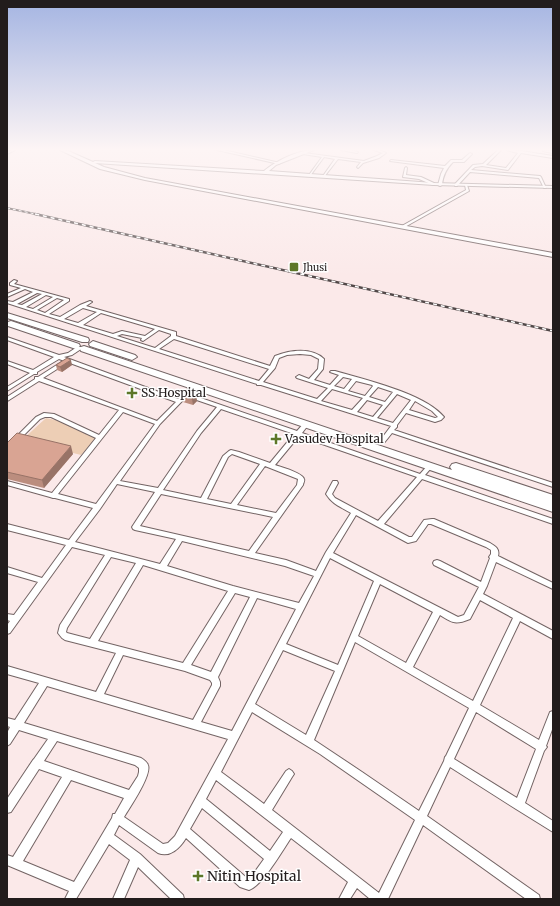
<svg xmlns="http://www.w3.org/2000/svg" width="560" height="906" font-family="Merriweather,serif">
	<rect width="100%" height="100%" fill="#fbe9e9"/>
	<path fill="#edceb5" d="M46,418L73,424L97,438L81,455L22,440Z"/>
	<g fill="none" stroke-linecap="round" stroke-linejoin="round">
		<g stroke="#736464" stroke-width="2">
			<g id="street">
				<path d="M11,150H15L7,154V152Z"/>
				<path d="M217,150H224L280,163L279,164Z"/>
				<path d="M341,150H351L358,152L357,153Z"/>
				<path d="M374,150H379L386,153L379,158L363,163L358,168L357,167L361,162L338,159L324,177L323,176L335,159L324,157L310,176L309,175L322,157L303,154L304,153L364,161L377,156L383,153Z"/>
				<path d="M498,150H501L486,165L506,168L518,153L506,150H515L553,156V158L521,153L508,170L482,166L475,167L471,170L540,176L541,177L546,188H544L539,178L470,172L457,186H455V184L473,165L483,164Z"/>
				<path d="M542,150L553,151V153L543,151Z"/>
				<path d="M470,153L472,154L464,162H453C446,169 443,175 442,185L440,186L438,185L441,174L444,168L390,161L391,160L445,166L451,160H462Z"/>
				<path d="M406,167L407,168L406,175L421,177L436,184L433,185L419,179L403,177L405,168Z"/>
				<path d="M465,185H467L469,191L403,228L400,227L466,190Z"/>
				<path d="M14,280L17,281L14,284L69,299V301L49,314L60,317L80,305L90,301L92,302L86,306L176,332V336L270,366L275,356C290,350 312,347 324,359L323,369L314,380L330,385L339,375L330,372L331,371H335C365,380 424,393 444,417L441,420L435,422L406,413L397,425V427L394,430L553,483V487L392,433L384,443H380L379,442L391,426L261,385H257V384L7,303V301L13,302L33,292L25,289L7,297V294L21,288L10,285V283ZM37,293L42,294L22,305L17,304ZM46,295L53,297L33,309L26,307ZM57,298L64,300L45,313L37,310ZM83,308L97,312L78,323L64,319ZM101,313L155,329L145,336L122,331L113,334L83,325ZM159,330L171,334V336L155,348L117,336L122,334L142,338L141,340L143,341ZM174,339L269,369L259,381L159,349ZM300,354L311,355L319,359L318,369L309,379L299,375L296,377L297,378L328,388L317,399L263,382L275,368L279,358L287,355ZM343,377L352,379L344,389L334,386ZM356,381L372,385L373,386L365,396L348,391ZM378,387L393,392L385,402L369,397ZM332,389L363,398L352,410L321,401ZM397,394L411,400L393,423L377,418ZM367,400L383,405L373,417L357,412ZM415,401L432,411L438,417L435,418L409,410Z"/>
				<path d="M7,337L59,355L68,353L77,347H81V349L72,355L64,357L178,399L192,385H196L197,386L188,395H192L297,431L304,423H308L309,424L302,433L420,474L428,465H432L433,466L432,467L425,475L553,519V524L422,479L384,524L409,537H412L424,520L432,519H434L490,543C495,546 500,549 498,556L553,583V589L496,562L487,586L483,594L553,631V639L520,621L480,705L539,740L550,712L553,711V727L546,746L547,747L544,751L525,803L553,821V832L516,809L450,767L427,816L539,895L540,899H526L423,825L388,899H370L357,888L350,899H339L348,882L291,838C282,851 263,885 249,890L240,887L186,838C180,848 170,858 158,853L119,825L114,835L140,854L183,895L184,899H171L138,867L124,899H113L130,860L109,844L76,899H65L69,891L7,865V855L13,857L62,777L39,769L11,812L7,813V799L33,760L34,759L48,739L19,730L10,744L7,746V733L10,727L7,726V718L15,720L39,683L7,674V666L96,692L116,653L65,640L62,638L58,633L60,625L105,555L72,547L10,633L7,634V625L10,621L7,620V614L14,615L38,582L7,573V567L42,578L66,545L7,530V524L69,540L93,508L55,498H53L50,497L7,485V481L52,493L96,438L51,417H45L40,419L9,450L7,451V446L36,417L44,413L54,414L99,435L119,410L39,381L9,400L7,401V397L35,379V377H38L63,361L66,363L65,364L43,378L157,421L176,402L59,359L37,372V374H34L7,391V387L30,373L7,364V361L33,370L54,357L7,340ZM187,396L188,397L217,407L197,431L158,488L120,481L160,424ZM221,409L294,434L270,463L239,452L231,450L229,451L223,456L201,498L163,490L201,433ZM123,412L155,424L96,504L58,494ZM299,436L417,477L378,521L335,498L332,494L338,483L337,481H333L326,494C332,504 341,507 351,513L326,552L316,571L286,560L255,553L303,485C303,483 305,481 304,479C303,473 281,467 275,465ZM232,454L260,464L231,504L207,499L228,457ZM265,466L298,479L297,485L276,513L237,505ZM117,484L155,492L132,527L133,529L135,530L176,539L160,564L75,542L100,509ZM161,494L273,517L249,551L140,526ZM356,515L408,543L416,541L428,524H431L486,547L491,550V554L489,557L490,558L481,582L440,561L437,560L434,561L433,563L434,565L479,587L464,615L458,617L456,616L333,553ZM182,541L285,566L314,576L299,603L233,586L167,566ZM111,557L136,563L90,639L67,633L66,632L67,628ZM330,558L374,581L338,665L286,644ZM143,565L228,591L183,663L98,641ZM380,584L433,612L406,663L358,636ZM235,593L250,597L211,672L191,665ZM257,598L296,609L232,731L201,722L220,686V682L218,677ZM480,600L513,618L473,701L413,667L440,615C453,623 455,625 470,619ZM355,642L469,708L446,756L445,757L444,761L419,811L362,772L314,740ZM283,650L335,671L306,735L255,704ZM123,655L185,671L210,680L212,683V685L193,720L104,694ZM47,686L228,739L175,836L168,843L163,844L124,817C130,807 152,775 148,765C147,762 144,760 141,758L24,723ZM252,712L320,754L415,820L379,893L272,810L292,777L294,774L292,771L289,769L286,771L264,804L221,772ZM476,712L536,749L517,798L454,759ZM57,741L135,765L139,768V772L138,776L129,790L44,761ZM71,780L124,798L115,814H113L112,818L74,882L23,861ZM216,780L283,832L270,851L206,799ZM202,808L264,859L254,873L248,879L190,829Z"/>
			</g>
		</g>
		<g stroke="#736464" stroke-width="2">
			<path id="secondary" d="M60,150H66L93,162L95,161L264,171C276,161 298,150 314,150L276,165L269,171L434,183L553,186V188L434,185L95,163L104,167L145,178L553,253V257L145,180L100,169Z"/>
		</g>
		<g stroke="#736464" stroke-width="2">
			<g id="highway">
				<path d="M7,313L88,338L89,340L88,342H82L7,318Z"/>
				<path d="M11,321L79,344L80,346L76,349L73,348L8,326V322Z"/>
				<path d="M93,341L135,355L137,357L132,360L90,346L89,344Z"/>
				<path d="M84,346L452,470L450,467L452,464L456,463L553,495V503L516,491L553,503V512L81,351L80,349L81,347Z"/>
			</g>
		</g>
		<use href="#street" fill="#fff" fill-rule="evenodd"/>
		<use href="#secondary" fill="#fff" fill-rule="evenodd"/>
		<use href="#highway" fill="#fff" fill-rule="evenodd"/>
		<g stroke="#514848" stroke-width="2">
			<path id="rail-far1" d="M7,208L40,215"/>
		</g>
		<g stroke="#514848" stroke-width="2.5">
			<path id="rail" d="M35,214L553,331"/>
		</g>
		<use href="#rail-far1" stroke="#fff" stroke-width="1" stroke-dasharray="3" stroke-linecap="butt"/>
		<use href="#rail" stroke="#fff" stroke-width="1.5" stroke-dasharray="4" stroke-linecap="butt"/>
	</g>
	<g fill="#bb8d7e">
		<path d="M56,365H72L62,372L57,370Z"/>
		<path d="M196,396L197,401L193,405L183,402V397Z"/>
		<path d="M7,443L73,454L44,488L7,479Z"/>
	</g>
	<g fill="#987367">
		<path d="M71,360L72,365L62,372L60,367Z"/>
		<path d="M196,396L197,401L193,405L192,399Z"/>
		<path d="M71,446L73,454L44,488L42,480Z"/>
	</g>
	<g fill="#d9a493" stroke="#987367">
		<path d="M67,358L71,360L60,367L56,365Z"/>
		<path d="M187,392L196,396L192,399L183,397Z"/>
		<path d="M17,433L71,446L42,480L7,472V443Z"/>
	</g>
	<linearGradient id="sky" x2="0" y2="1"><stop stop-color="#a5b5e2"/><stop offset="0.54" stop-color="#fdf5f5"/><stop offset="1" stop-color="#fdf5f5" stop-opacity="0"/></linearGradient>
	<rect width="560" height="277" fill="url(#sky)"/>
	<g fill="#5d7729" stroke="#fff" stroke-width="1.5">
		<rect x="289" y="262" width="10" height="10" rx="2"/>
		<path d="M130 387h4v4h4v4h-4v4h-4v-4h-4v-4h4z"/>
		<path d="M274 433h4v4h4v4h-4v4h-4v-4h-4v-4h4z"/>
		<path d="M196 870h4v4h4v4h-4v4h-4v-4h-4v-4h4z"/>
	</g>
	<g text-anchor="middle" stroke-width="3" stroke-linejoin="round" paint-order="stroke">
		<g font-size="10" fill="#221c1c" stroke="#fff" text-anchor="start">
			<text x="303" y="271">Jhusi</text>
		</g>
		<g font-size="12" fill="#221c1c" stroke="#fff" text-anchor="start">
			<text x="141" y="397">SS Hospital</text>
			<text x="285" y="443">Vasudev Hospital</text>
		</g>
		<g font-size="14" fill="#221c1c" stroke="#fff" text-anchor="start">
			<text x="207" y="881">Nitin Hospital</text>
		</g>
	</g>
	<rect width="560" height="906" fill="none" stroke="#221c1c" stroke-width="16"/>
</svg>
